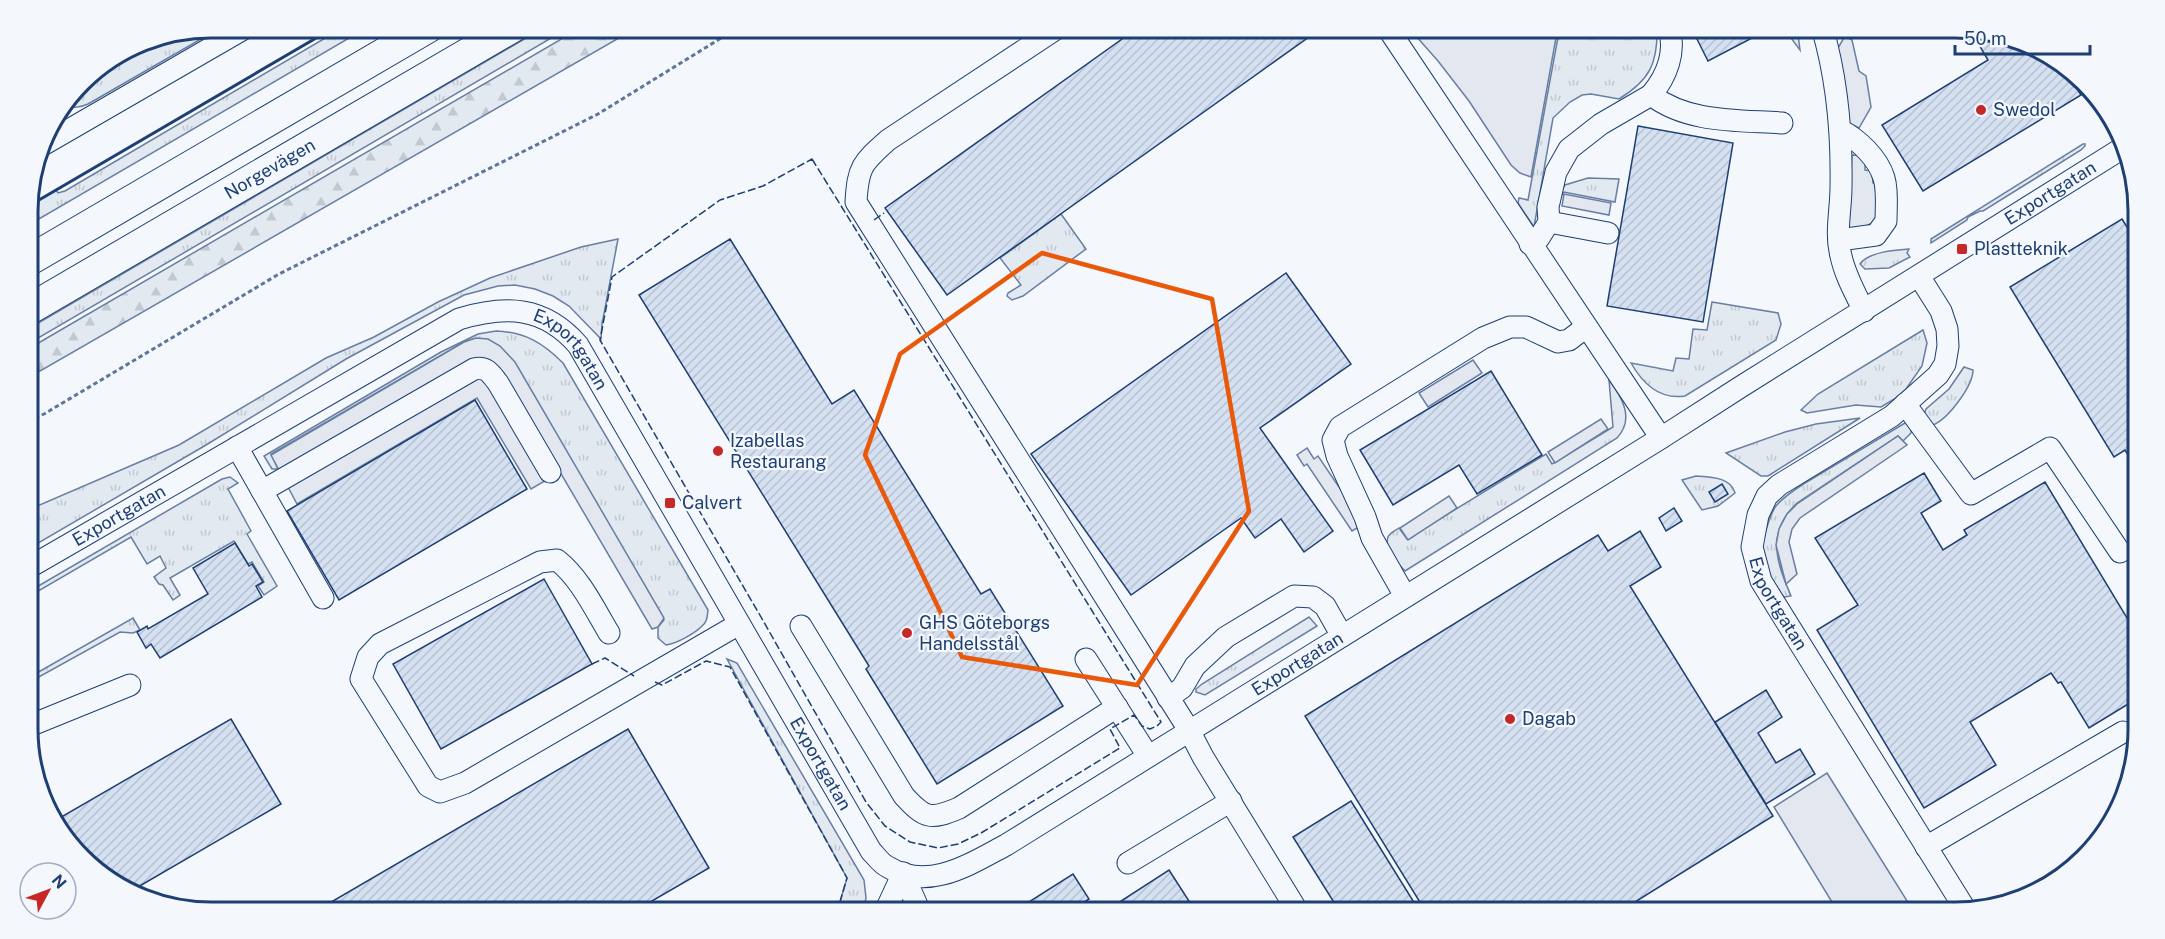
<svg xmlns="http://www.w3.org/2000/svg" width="2165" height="939" font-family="'Public Sans',sans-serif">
	<defs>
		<pattern id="grass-tufts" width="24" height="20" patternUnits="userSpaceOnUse" patternTransform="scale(1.5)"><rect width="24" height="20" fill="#e3e9f0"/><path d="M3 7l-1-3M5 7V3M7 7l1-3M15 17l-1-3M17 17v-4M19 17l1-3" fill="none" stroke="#c2c9d1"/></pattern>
		<pattern id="forest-firs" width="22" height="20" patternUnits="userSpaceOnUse" patternTransform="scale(1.5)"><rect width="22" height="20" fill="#e3e9f0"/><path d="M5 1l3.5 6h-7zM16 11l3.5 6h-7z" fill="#c2c9d1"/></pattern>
		<pattern id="building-hatch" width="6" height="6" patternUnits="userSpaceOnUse" patternTransform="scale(1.5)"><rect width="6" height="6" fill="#d5e0f0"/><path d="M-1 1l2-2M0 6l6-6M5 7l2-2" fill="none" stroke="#b6c1d1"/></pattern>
	</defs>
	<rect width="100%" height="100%" fill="#f4f7fb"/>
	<g fill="url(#grass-tufts)" stroke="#687fa3" stroke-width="1.5">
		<path d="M210,27H222L88,104C79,108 74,108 65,105L85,78L150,39Z"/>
		<path d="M344,27H368L27,226V207L56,190L58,193L65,191Z"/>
		<path d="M545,27H570L28,344V329Z"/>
		<path d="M1589,27H1657C1658,63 1650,80 1619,99L1591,94L1582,95L1570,102L1553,118L1534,227L1518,203L1519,198L1528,200L1558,37L1565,33L1587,36Z"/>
		<path d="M1784,27H1797L1800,50L1785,30Z"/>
		<path d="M2083,144H2085V146L2081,150L1983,211H1980L1968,217L1967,220L1931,243V239Z"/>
		<path d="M1588,178L1619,179L1615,202L1564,192L1562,195L1560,194L1565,185Z"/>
		<path d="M1061,214L1086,249L1023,296L1012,300L1007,296L1008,293L1021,285L1000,258Z"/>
		<path d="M618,239L602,324L601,339L569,306L553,296L535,289L515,285L498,286L464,295L346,359L206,445L28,549V510L179,445L326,358L374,337L438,302L490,278L581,247Z"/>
		<path d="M1909,249L1907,253L1910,257L1889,268L1865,269L1860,264C1868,252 1895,250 1909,249Z"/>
		<path d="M1712,302L1778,313L1781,324L1776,340L1685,396C1660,400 1643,384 1631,363L1673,371L1676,358L1689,359L1693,329L1707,330Z"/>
		<path d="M1923,330L1927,343L1922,366L1906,389L1896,398L1881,407L1856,405L1807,413L1801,410L1818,394Z"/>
		<path d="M496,331C525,332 543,343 563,363L708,610C707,615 708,620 704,624C696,633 678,643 666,645L658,638V627L664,620L489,343L473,339L464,342L271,454L278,469H272L264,456L441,352L478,334Z"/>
		<path d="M1964,367L1973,370C1973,386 1948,419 1933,425L1924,415L1926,409L1949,389Z"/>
		<path d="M1609,380C1622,397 1635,419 1617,438L1405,571C1397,564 1384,548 1388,537C1390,533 1395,531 1399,528L1407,539L1546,454L1552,464L1613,427Z"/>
		<path d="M1860,418L1768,476H1761L1726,453L1785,432L1816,424Z"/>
		<path d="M1905,423L1911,428V433L1903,441L1898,436L1797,503C1766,532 1776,561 1791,596L1784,597C1773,587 1762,566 1762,551C1762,541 1770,514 1776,506C1783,497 1794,490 1805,483Z"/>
		<path d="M1696,476C1710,477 1731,477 1735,493L1718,506L1702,510L1682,480Z"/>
		<path d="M230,477L238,483L228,489L251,531L247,534L277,586L264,595L258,586L264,582L252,562L248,564L234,541L170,578L180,595L173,600L163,585L159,584L154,577L166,568L160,556L147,564L131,537L28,597V592L222,479Z"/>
		<path d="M1309,617L1317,626L1205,695L1196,692V689L1202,684Z"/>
		<path d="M133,618L140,630L133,633L120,632L28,683V678Z"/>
		<path d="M727,659L737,663L864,880L866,898L863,912H837L847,878Z"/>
	</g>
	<path fill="url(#forest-firs)" stroke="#687fa3" stroke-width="1.5" d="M582,27H638L28,378V349Z"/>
	<g fill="#e3e8f0" stroke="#687fa3" stroke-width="1.5">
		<path d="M1408,27H1589L1588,35L1557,32L1531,177L1520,173L1511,165L1469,101L1438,61Z"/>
		<path d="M1845,36L1852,40L1859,71L1866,76L1871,107L1859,128L1849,123L1838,48Z"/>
		<path d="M1852,155L1865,156V170L1872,171L1873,183L1877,184L1876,221L1862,228H1847Z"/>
		<path d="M1564,194L1611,203L1609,215L1562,206Z"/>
		<path d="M476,338L488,339L500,346L515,362L664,618L658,627L652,629L560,472L531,489L477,398L297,504L271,455L464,342Z"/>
		<path d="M1473,360L1482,373L1428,407L1419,393Z"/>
		<path d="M1601,419L1608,429L1555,463L1548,452Z"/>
		<path d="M1898,436L1907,445L1800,518L1792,529L1789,542L1797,574L1786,584L1776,545L1779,529L1787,514L1797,504Z"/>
		<path d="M1307,448L1314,459L1318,456L1364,524L1352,531L1307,464L1304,466L1297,455Z"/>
		<path d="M1449,496L1457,508L1408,540L1400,528Z"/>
		<path d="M1827,773L1914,912H1838L1774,807Z"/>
	</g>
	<g fill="url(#building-hatch)" stroke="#1d3f73" stroke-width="1.5">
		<path d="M1139,27H1323L947,295L885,208Z"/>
		<path d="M1691,27H1773L1708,61Z"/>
		<path d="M1984,33L2025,41L2068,74L2081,95L1923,191L1882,125L1988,60L1975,38Z"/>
		<path d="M1638,126L1733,143L1703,322L1607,306Z"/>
		<path d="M2122,219L2137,243V470L2125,450L2114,457L2010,287Z"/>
		<path d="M730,239L832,404L854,390L981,594L990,589L1063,706L937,784L866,669L869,666L639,295Z"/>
		<path d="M1286,273L1351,364L1260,428L1333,531L1304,552L1281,519L1255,538L1241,518L1131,595L1031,454Z"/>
		<path d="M1491,371L1542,455L1477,494L1459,465L1393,505L1360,450Z"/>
		<path d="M475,400L527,489L339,600L287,511Z"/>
		<path d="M1924,473L1941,501L1921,513L1943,550L1967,535L1964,530L2045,482L2127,618L2138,611V698L2089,728L2061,682L2058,683L2051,673L1970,722L1996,765L1924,808L1817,630L1858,605L1815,538Z"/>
		<path d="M1722,484L1728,494L1715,502L1709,492Z"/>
		<path d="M1674,508L1682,521L1666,531L1659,518Z"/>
		<path d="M1640,531L1661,567L1630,586L1773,816L1619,912H1426L1305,716L1598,535L1608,551Z"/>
		<path d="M235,543L249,566L252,564L263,582L256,586L262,597L160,658L151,644L146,648L137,632L147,626L148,629L208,594L193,568Z"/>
		<path d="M544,579L592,664L441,749L393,664Z"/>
		<path d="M1766,690L1782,717L1758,733L1776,763L1800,749L1815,774L1766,804L1715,722Z"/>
		<path d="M231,719L281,804L131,891L65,841L56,820Z"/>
		<path d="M628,729L709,868L633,912H314Z"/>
		<path d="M1351,801L1420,912H1340L1293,837Z"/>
		<path d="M1169,870L1196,912H1104Z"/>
		<path d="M1073,874L1089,899L1069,912H1013Z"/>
	</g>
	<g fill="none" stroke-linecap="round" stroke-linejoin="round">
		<g stroke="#1d3f73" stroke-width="23">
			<g id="minor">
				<path d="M1059,27L888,140C862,163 858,167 856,202L1189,730L1203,757L1298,912"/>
				<path d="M1387,27L1661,438"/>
				<path d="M1822,27C1837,78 1842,133 1841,187C1841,209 1835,234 1841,256C1845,275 1855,293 1864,311"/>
				<path d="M1651,95C1667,76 1676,52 1669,27"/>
				<path d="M41,146L247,27"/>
				<path d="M1549,222L1608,233"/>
				<path d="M1839,240L1876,235L1886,221C1886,208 1888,191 1884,178C1878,158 1858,139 1840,130"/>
				<path d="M1530,244L1539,238L1549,222L1548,207L1556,172L1569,149L1601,124L1651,95C1688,123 1737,120 1782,123"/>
				<path id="s1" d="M1919,276L1941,311L1947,329L1948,346L1945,364L1938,375L1892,416L1779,485L1767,496L1758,515L1752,547L1761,581L1967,912"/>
				<path d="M1905,404L1971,494L2050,448L2120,552"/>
				<path d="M237,447L323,598"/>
				<path d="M262,491L474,369C487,366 491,374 498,383L550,472"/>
				<path id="s2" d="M28,568L459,319C506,305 544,306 578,345L871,851C876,856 881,864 888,867C928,892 970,864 1006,845L1661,438L1742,386L2121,149"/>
				<path d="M1405,596L1372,538L1365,517L1337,456L1333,440L1340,427L1483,338L1510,327H1526L1558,342L1569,340L1586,327"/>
				<path d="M801,626L904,796C925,819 931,820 959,808L1117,707"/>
				<path d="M609,633C594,608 580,578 557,560L540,562L380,644L368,657L361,679L428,786L440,792L465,783L739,624"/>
				<path d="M1086,659L1148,756"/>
				<path d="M1168,698L1182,688L1195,666L1226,637L1294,596L1313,597L1325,606L1342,636"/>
				<path d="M29,726L130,685"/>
				<path d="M1926,847L2123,732"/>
				<path d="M1128,863L1231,801"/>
				<path d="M903,873L920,912"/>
				<path d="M885,912L903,873"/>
			</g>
		</g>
		<g stroke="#1d3f73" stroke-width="32">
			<g id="highway">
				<path d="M28,261L429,27"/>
				<path id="s3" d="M28,310L513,27"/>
			</g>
		</g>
		<g stroke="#5e769c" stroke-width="3" stroke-dasharray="4.5 3" stroke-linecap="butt">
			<path d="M130,47L142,41"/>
			<path d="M28,421L44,414L279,274L598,114L739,27"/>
		</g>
		<use href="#minor" stroke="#f4f7fb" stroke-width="21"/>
		<use href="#highway" stroke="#f4f7fb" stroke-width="30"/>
		<g stroke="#1d3f73" stroke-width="1.5" stroke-dasharray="8 3" stroke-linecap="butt">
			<path d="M812,159L1161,722L1157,726L1150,729L1142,726L1134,715L1110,729L1120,748L981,833L958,844L938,848L910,842L885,826L866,802L761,617L600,340L612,277L720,200L763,186Z"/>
			<path d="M874,220L884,213"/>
			<path d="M592,664L605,658L634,676"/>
			<path d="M655,682L662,685L706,661L730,667L847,878L837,912"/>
		</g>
		<path stroke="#1d3f73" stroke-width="3" d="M27,207L335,27"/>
	</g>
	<path fill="none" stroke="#e8590c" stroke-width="4.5" stroke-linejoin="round" d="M1042,253L1212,299L1249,511L1137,685L962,657L865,455L900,354Z"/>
	<g fill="#c62828" stroke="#f4f7fb" stroke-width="2">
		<circle cx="1981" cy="110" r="6"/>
		<rect x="1956" y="243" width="12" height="12" rx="3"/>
		<circle cx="718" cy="451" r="6"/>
		<rect x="664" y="497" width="12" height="12" rx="3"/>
		<circle cx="907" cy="633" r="6"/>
		<circle cx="1510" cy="719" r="6"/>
	</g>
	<g text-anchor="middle" stroke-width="4.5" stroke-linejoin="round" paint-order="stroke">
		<g font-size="18" fill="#1d3f73" stroke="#f4f7fb" text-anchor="start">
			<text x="1993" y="116">Swedol</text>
			<text x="1974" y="255">Plastteknik</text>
			<text x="730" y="447">Izabellas<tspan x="730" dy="21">Restaurang</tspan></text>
			<text x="682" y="509">Calvert</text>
			<text x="919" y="629">GHS Göteborgs<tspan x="919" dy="21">Handelsstål</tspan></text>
			<text x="1522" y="725">Dagab</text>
		</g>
		<g font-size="18" fill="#1d3f73" stroke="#f4f7fb">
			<text dy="6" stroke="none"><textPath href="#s3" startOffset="280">Norgevägen</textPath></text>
			<text dy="6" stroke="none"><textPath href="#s2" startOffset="2594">Exportgatan</textPath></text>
			<text dy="6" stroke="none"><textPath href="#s2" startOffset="626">Exportgatan</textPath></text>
			<text dy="6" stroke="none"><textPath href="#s2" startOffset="105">Exportgatan</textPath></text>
			<text dy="6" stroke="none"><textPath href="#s1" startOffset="435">Exportgatan</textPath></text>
			<text dy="6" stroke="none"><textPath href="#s2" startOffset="1706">Exportgatan</textPath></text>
			<text dy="6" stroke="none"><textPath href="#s2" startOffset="1112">Exportgatan</textPath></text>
		</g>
	</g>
	<path d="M0 0H2165V939H0ZM211 38H1955A173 173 0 0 1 2128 211V729A173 173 0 0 1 1955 902H211A173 173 0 0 1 38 729V211A173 173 0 0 1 211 38Z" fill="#f4f7fb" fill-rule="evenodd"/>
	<path fill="none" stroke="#1d3f73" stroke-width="3" d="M211 38H1955A173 173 0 0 1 2128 211V729A173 173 0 0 1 1955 902H211A173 173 0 0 1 38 729V211A173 173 0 0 1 211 38Z"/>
	<g transform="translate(48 891) rotate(49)"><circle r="28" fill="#f4f7fb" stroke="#9eadc5" stroke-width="1.5"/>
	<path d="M0-4.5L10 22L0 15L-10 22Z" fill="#c62828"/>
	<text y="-9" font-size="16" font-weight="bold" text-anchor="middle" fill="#1d3f73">N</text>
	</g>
	<path d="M1955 45v9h135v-9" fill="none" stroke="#1d3f73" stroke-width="3"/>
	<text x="1964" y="45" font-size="18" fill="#1d3f73" stroke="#f4f7fb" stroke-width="4.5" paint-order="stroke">50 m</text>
</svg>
